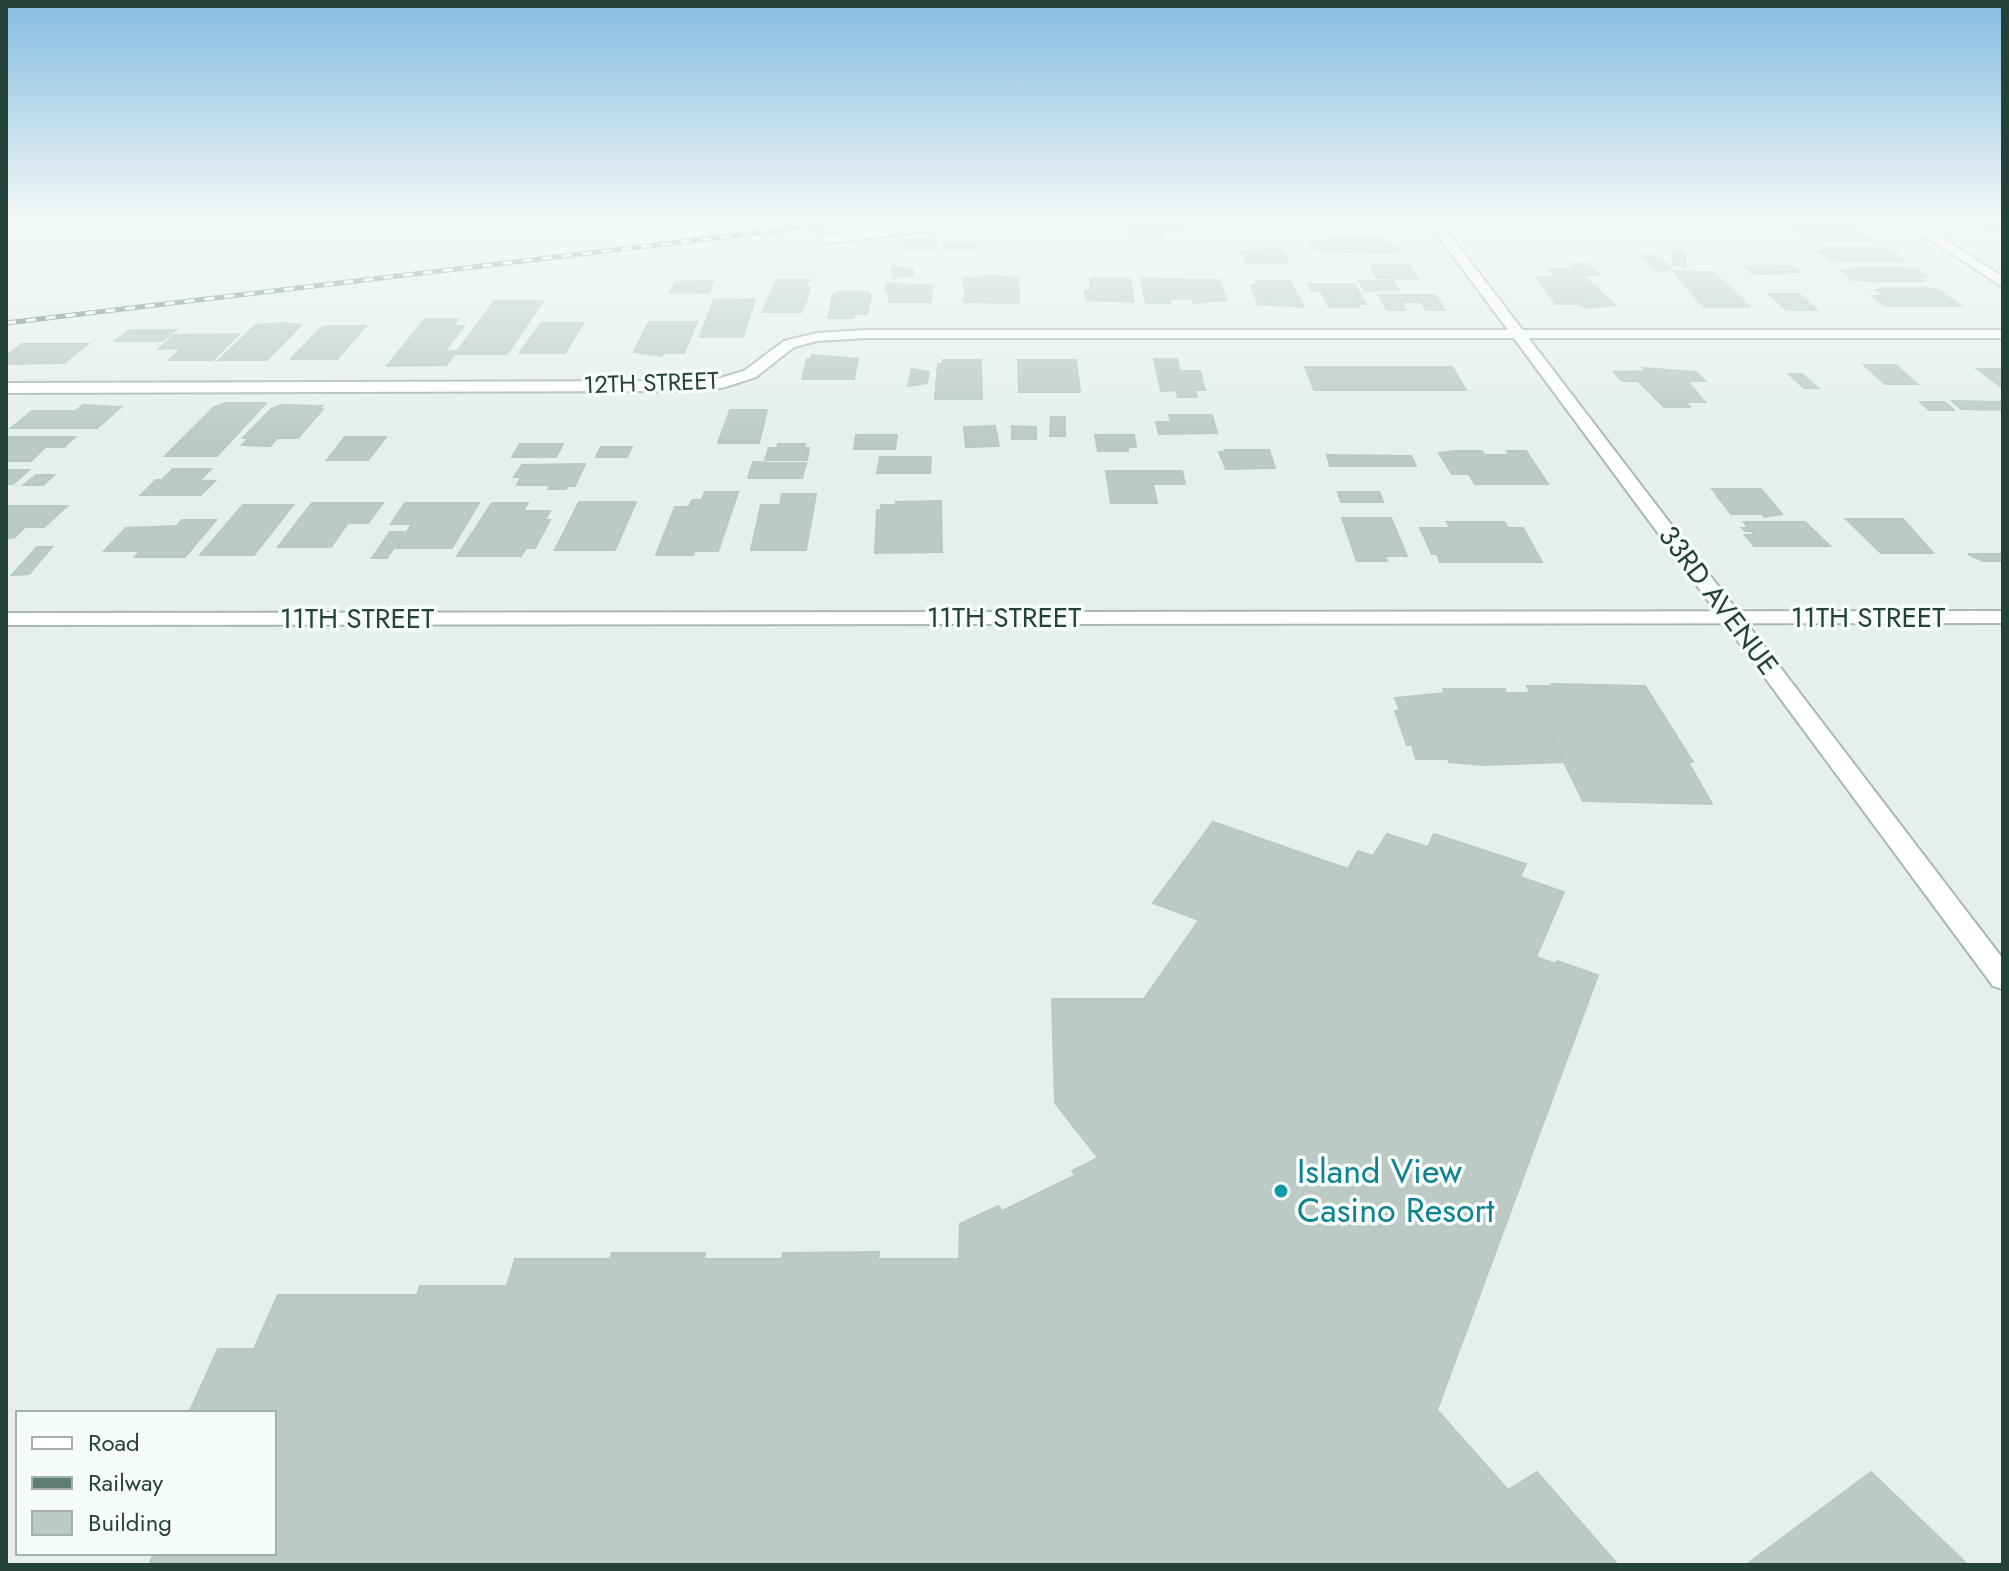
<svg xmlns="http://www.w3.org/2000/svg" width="2009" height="1571" font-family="Jost,sans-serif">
	<rect width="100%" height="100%" fill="#e6efeb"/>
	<g fill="#bbcac4" stroke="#b8c9c2" stroke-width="2">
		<path d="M1125,222L1161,224L1165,236L1131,239Z"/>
		<path d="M1162,222H1196L1198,228L1166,230Z"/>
		<path d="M1487,222H1553L1556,225L1489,224Z"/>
		<path d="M1975,224H2003V236L1996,231H1986Z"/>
		<path d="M1854,227L1873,240H1825L1818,234H1799L1791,228Z"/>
		<path d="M1336,236L1385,238L1390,246H1396L1399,250L1390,253L1317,251L1312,250L1308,241H1328L1326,238Z"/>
		<path d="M905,239H937L936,249H903Z"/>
		<path d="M944,244H975L976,250H944Z"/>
		<path d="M1822,248H1887L1905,261H1838L1816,251H1825Z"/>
		<path d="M1282,249L1289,262L1247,263L1241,251Z"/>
		<path d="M1673,250L1685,252V267L1673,265Z"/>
		<path d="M1641,256H1658L1673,270L1656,271Z"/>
		<path d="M1586,263L1599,275H1582L1615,305L1587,308L1578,304H1556L1536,277H1556L1549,269H1574L1570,264Z"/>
		<path d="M1370,265H1410L1418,279L1377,278Z"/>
		<path d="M892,266L913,269V276L893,278Z"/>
		<path d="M1744,266H1792L1799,272L1753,274Z"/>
		<path d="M1856,267H1903L1918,270L1927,277H1918L1923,281H1874L1852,280L1840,270H1860Z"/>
		<path d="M1673,271L1713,272L1750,307H1704Z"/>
		<path d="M984,275L1018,278L1019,303L964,302L965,289H972V286H964V278H984Z"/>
		<path d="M1090,279H1130L1134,302L1086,300L1085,291H1091Z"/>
		<path d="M1141,279L1220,280L1226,300L1194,303L1193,299H1169L1170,303H1146Z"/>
		<path d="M777,280H809L806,287H810L802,312H762Z"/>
		<path d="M713,281L709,293L670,292L675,282Z"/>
		<path d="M1256,281H1290L1304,307L1258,304L1251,285H1257Z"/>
		<path d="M1359,281H1393L1399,290L1365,291Z"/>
		<path d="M887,283L932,286L931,302H889L890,292H886Z"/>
		<path d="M1308,284H1354L1366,304H1357L1359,307H1329L1321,291H1312Z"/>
		<path d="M1880,288H1928L1939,290L1961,306H1885L1872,296H1885L1877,290H1882Z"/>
		<path d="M837,292H868L871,295L867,314H854L853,318H828L833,295Z"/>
		<path d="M1769,294H1799L1817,310H1787Z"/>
		<path d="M1379,295H1435L1445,310H1426L1421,302H1401L1406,310H1387Z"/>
		<path d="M755,299L743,337H700L714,300Z"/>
		<path d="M495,301H543L507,354H455Z"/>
		<path d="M425,319H458L453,326H464L445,351H457L446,365L387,366Z"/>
		<path d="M649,322H697L684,353H663L662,356L634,352Z"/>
		<path d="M283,323L301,325L267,360H219L256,325Z"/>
		<path d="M541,323H583L565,353H520Z"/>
		<path d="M327,326H366L337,359H291L321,328Z"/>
		<path d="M130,330H176L162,341H115Z"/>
		<path d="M239,334L213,360H169L182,348L159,349L174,335Z"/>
		<path d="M22,344H88L64,363L6,364V356Z"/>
		<path d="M812,355L858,359L854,379H802L807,359H811Z"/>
		<path d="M1154,359H1177L1180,371H1200L1205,390H1195L1197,397H1178L1176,390L1161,391Z"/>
		<path d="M943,360H981L982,399H935L938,364H942Z"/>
		<path d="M1018,360H1076L1080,392H1019Z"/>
		<path d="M1864,365H1896L1917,384H1885Z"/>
		<path d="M1305,367H1452L1466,390H1314Z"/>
		<path d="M1643,368L1696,372L1705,381H1687L1705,402H1685L1690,407H1664L1638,381H1622L1614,372L1646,371Z"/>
		<path d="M912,369L929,372L927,383L908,386Z"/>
		<path d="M1977,369H2003V388Z"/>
		<path d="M1789,374H1802L1818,388H1804Z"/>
		<path d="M1952,401L2003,402V410L1961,409Z"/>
		<path d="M1920,402H1945L1954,410H1929Z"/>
		<path d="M225,403H266L217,456H165L214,407Z"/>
		<path d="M83,405L121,407L97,428H11L32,411H76Z"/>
		<path d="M281,405L322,406L318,409H323L298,438H277L270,446L242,445L249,438H243L271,409Z"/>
		<path d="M730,410H767L759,443H718Z"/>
		<path d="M1169,415H1212L1217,433L1159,434L1156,422H1171Z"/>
		<path d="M1051,417H1065V436H1050Z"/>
		<path d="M995,426L999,446L966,447L964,427Z"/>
		<path d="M1012,426L1036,427V439H1012Z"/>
		<path d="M856,435H897L895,449H854Z"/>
		<path d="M1095,435H1134L1136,447H1128V451H1098Z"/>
		<path d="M75,437L64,447H45L31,461H6V437Z"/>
		<path d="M345,437H386L368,460H327Z"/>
		<path d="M520,444H563L556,457H512Z"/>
		<path d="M778,444H805L804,448H809L807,460H765L769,448H777Z"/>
		<path d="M601,447H632L627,457H596Z"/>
		<path d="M1225,450H1269L1275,468L1226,469L1219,452H1226Z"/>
		<path d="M1454,451H1482L1484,455H1510L1507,451H1526L1548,484H1475L1469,474H1452L1439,453Z"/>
		<path d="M1327,455L1411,456L1416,466H1330Z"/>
		<path d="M880,457H931L930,473H877Z"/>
		<path d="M753,462L773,463H806L802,478H748Z"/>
		<path d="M585,464L575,486H568L566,489H548L550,485H517L521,477H514L522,465Z"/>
		<path d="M173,469H211L201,479H163Z"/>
		<path d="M6,470H29L13,484H6Z"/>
		<path d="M1106,471H1182L1185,484H1153L1157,503H1111Z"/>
		<path d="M36,475H54L43,485H24Z"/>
		<path d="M156,480L215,481L201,495H141Z"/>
		<path d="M1712,489H1761L1782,514L1765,517L1762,514H1731Z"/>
		<path d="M705,492H738L718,551H695L693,555H656L675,507H689L692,500H702Z"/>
		<path d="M1338,492H1379L1383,502H1341Z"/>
		<path d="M782,494H816L806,550H751L761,505H780Z"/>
		<path d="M941,501L942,552L875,553L877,510H881V505H896V502Z"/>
		<path d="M579,502H636L615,550H555Z"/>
		<path d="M312,503H383L368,523H348L331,547H278Z"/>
		<path d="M405,503H479L452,548H396L412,524H391Z"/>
		<path d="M492,503H528L523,511H550L545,520H550L535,548H526L521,556H457Z"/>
		<path d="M243,505H293L254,555H200Z"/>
		<path d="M6,506H67L44,527H25L15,537L6,539Z"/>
		<path d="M1342,518H1391L1407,556H1385L1387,561H1357Z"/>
		<path d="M1846,519H1903L1933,553H1881Z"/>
		<path d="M182,520H216L185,557H135L140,551H104L126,528L177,526Z"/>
		<path d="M1447,522H1504L1508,528H1523L1542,562H1440L1437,554H1432L1420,528H1450Z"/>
		<path d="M1744,522H1805L1830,546H1754L1745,535H1754L1751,531H1745L1742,528H1748Z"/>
		<path d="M390,532H404L387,558H372Z"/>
		<path d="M37,547H52L29,574L12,575Z"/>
		<path d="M1968,554H2003V561H1983Z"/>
		<path d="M1552,684L1645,686L1693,762H1564L1527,686H1554Z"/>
		<path d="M1443,689H1505L1506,693H1530L1564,762L1483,765L1449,762L1448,759H1416L1412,745H1407L1395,711H1400L1395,698L1445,693Z"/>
		<path d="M1564,762H1688L1712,804L1583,801Z"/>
		<path d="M1213,822L1348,869L1358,851L1373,856L1387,834L1428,847L1434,834L1526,864L1520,877L1564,892L1536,957L1556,964L1557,961L1598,975L1437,1410L1508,1490L1537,1472L1618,1565H149L154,1553H274V1413H189L218,1349H254L278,1295H417L420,1286H507L515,1259H610L612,1253H705L704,1259H782L783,1253L879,1252L878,1259H959L960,1224L998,1206L1002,1211L1076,1175L1072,1171L1098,1158L1055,1103L1052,999H1144L1199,920L1153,903Z"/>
		<path d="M1871,1472L1968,1565H1746Z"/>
	</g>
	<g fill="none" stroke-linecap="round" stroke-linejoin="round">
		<g stroke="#a8b8b2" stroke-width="4">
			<g id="minor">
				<path d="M11,222H25L6,234V225Z"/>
				<path d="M940,222H973L967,226L827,243L821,239L827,235Z"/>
				<path d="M1903,222H1917L2003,277V287Z"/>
				<path d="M865,330H2003V338H865L817,341L794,347L756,377L722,388L677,391L6,393V383L677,381L720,378L744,371L784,341L817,333Z"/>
				<path d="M2003,611V623L6,625V613Z"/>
			</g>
		</g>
		<g stroke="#a8b8b2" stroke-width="4">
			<path id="tertiary" d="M1428,222H1440L2003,959V989L1993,986Z"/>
		</g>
		<use href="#minor" fill="#fff" fill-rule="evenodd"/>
		<use href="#tertiary" fill="#fff" fill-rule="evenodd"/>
		<g stroke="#5f7d75" stroke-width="5">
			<path id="rail" d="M6,323L848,222"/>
		</g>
		<use href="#rail" stroke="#f7fbf9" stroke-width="3" stroke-dasharray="10" stroke-linecap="butt"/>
	</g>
	<linearGradient id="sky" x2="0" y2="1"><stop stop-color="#84bce0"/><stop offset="0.5" stop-color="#f4f8f6"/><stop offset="1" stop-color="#f4f8f6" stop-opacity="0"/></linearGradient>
	<rect width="2009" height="441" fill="url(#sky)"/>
	<circle fill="#0f9aa8" stroke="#f7fbf9" stroke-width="3" cx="1281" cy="1191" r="8"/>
	<g text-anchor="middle" stroke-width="7" stroke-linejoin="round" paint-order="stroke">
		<g font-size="24" fill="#24423a" stroke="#f7fbf9">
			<text transform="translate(651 383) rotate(-2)" y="8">12TH STREET</text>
		</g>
		<g font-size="28" fill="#24423a" stroke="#f7fbf9">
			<text transform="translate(1719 600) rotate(53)" y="10">33RD AVENUE</text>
			<text x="1004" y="627">11TH STREET</text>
			<text x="1868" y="627">11TH STREET</text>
			<text x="357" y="628">11TH STREET</text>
		</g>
		<g font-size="34" fill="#0d838f" stroke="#f7fbf9" text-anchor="start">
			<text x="1297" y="1183">Island View<tspan x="1297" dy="39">Casino Resort</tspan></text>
		</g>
	</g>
	<rect width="2009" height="1571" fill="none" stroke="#24423a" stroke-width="16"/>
	<rect x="16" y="1411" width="260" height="144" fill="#f7fbf9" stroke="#a3b1ad" stroke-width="2"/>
	<rect x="32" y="1437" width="40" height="12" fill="#ffffff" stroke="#a3b1ad" stroke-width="2"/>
	<text x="88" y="1451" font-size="24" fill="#24423a">Road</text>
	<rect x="32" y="1477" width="40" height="12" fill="#5f7d75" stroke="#a3b1ad" stroke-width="2"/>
	<text x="88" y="1491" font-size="24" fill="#24423a">Railway</text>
	<rect x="32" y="1511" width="40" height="24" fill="#bbcac4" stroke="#a3b1ad" stroke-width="2"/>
	<text x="88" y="1531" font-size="24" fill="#24423a">Building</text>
</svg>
